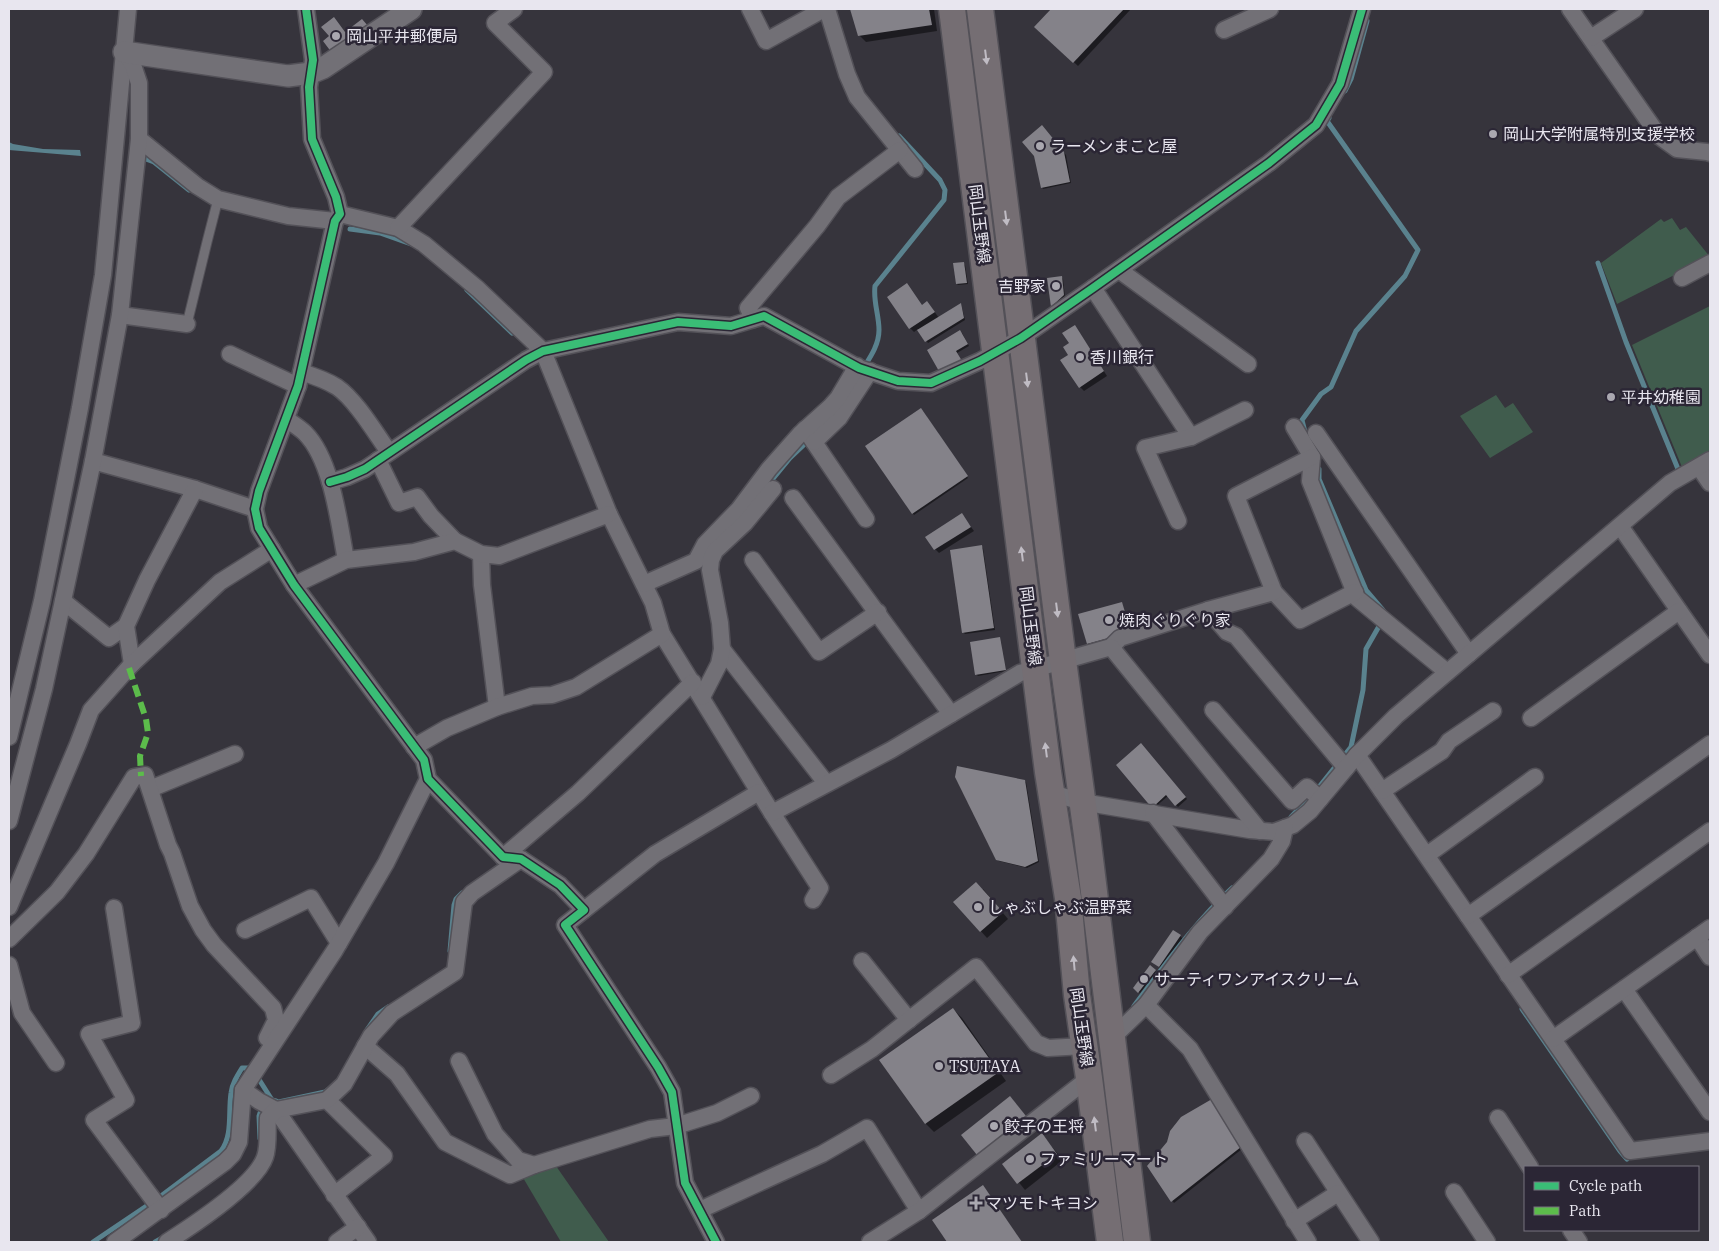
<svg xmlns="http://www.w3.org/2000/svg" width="1719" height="1251" font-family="'IBM Plex Serif','Noto Sans JP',serif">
	<rect width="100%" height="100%" fill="#36343c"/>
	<g fill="#405c4d">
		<path d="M1672,218L1680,230L1686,227L1710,257L1617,304L1601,263L1661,219L1664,222Z"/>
		<path d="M1710,306V451L1682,467L1632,345Z"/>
		<path d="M1496,395L1505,408L1513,403L1533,432L1490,458L1460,416Z"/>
		<path d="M556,1166L609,1242H561L522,1176Z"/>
	</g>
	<path fill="#5a828e" d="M9,142L13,144L43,149L80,150L81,156L9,150Z"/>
	<g fill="#0007">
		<path d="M852,9H934L937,31L866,42L860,36Z"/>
		<path d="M1052,9H1131L1078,66L1036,27Z"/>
		<path d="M1041,127L1066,155L1071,183L1043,189L1042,187Z"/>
		<path d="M963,263L965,265L968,284L958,285L957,284Z"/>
		<path d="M1061,277L1063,279L1065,297L1054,308L1049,279Z"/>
		<path d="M889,297L922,306L931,307L939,318L961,304L965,320L928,343L918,329L914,332L910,328Z"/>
		<path d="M1078,331L1107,376L1084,391L1080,387L1070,355V344Z"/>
		<path d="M962,333L969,346L957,353L943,374Z"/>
		<path d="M923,411L968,478L914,515L867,446Z"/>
		<path d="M962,515L974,531L939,553L935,549Z"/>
		<path d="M981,546L983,548L995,630L965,634L964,633Z"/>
		<path d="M1122,603L1131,634L1089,645L1088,643Z"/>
		<path d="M999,638L1006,671L978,676L976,674Z"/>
		<path d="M1141,745L1187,799L1178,807L1168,796L1154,808Z"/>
		<path d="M1024,781L1026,782L1039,862L1027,868L999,861L997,859Z"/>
		<path d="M983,889L1008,919L987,938L955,902Z"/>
		<path d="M1180,936L1184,940L1163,970L1153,962Z"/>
		<path d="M1150,967L1156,972L1140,993L1134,988Z"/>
		<path d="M953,1009L962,1018L1006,1081L934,1132L926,1124Z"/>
		<path d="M1212,1100L1242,1149L1174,1203L1149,1166Z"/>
		<path d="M1016,1104L1031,1123L984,1160L963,1135Z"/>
		<path d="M1042,1135L1063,1160L1025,1190L1004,1164Z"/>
		<path d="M985,1189L1021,1242H948L933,1220Z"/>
	</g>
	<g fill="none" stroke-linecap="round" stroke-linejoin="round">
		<g stroke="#5a828e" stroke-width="5">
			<path d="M1345,91L1351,79L1367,21"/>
			<path d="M143,158L154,162L189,190"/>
			<path d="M350,229L380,233L411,244"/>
			<path d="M1598,263L1626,342L1678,469"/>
			<path d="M467,290L512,333"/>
			<path d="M864,367C871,356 879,344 879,330C879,315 873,301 875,286L944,200L945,190L940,180L899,136"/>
			<path d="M1305,432L1302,420L1321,394L1331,387L1356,331L1405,276L1418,250L1327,121L1329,118"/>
			<path d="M1319,469V479L1366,590L1383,610"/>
			<path d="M767,486L790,458L810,439"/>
			<path d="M1291,817L1319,787L1351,747L1363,690L1366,649L1382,621"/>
			<path d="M450,951L454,905L456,899L462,893"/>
			<path d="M1134,1006C1165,965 1194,923 1232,888"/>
			<path d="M1522,1009L1620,1151L1627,1159"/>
			<path d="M367,1030L378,1014L388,1007"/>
			<path d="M260,1081L272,1100L276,1101"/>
			<path d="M274,1103L325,1092L329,1089"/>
			<path d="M260,1139L259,1116L261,1110"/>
			<path d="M161,1196L221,1151C233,1135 228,1113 231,1093C232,1084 237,1076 242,1068H248"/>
			<path d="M93,1242L148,1205"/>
			<path d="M155,1242L164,1237"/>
		</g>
	</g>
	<g fill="#848289">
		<path d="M850,9H929L932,25L858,36Z"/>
		<path d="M1051,9H1124L1073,63L1034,27Z"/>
		<path d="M334,17L345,32L362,19L368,26L332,53L323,41L329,36L321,27Z"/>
		<path d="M1042,125L1064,152L1070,182L1041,188L1034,156L1022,142Z"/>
		<path d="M964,262L967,283L956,284L953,263Z"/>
		<path d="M1062,276L1064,295L1051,307L1047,278Z"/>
		<path d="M907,283L922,305L927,301L935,312L909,329L887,297Z"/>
		<path d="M961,303L964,318L925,342L917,330Z"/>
		<path d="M1075,325L1104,371L1079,388L1060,360L1068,355L1063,347L1069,343L1062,333Z"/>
		<path d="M960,330L968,344L956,351L962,361L940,373L927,350Z"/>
		<path d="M921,408L968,476L912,514L865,446Z"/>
		<path d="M962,513L971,527L934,550L925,537Z"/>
		<path d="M982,545L994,628L962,633L950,550Z"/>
		<path d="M1122,602L1131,632L1087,644L1078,614Z"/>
		<path d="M1000,637L1006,670L975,675L970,642Z"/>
		<path d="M1141,743L1186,797L1175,806L1166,795L1152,808L1116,765Z"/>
		<path d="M957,766L1025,780L1038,861L1025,867L996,860L955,777Z"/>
		<path d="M976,882L1003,912L980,932L953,902Z"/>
		<path d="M1173,930L1181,935L1159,967L1151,962Z"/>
		<path d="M1150,965L1156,970L1138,993L1133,988Z"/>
		<path d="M953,1008L999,1072L925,1124L879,1060Z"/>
		<path d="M1010,1096L1026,1116L977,1155L961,1135Z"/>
		<path d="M1212,1099L1241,1147L1171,1202L1147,1166L1167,1142L1170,1131L1181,1117Z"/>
		<path d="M1042,1133L1057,1154L1017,1184L1002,1164Z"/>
		<path d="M983,1185L1022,1242H947L932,1220Z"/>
	</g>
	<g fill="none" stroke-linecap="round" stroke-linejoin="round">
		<g stroke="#535158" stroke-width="11">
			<path id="service" d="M187,324L207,242L218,199"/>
		</g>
		<g stroke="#535158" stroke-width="19">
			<g id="minor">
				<path d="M306,9L313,60L309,87L312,139L336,197L340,214L335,221L298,386L259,491L255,509L259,528L294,585L424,760L428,779L503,857L521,859L560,885L584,910L565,925L658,1067L672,1092L685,1183L716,1242"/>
				<path d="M750,9L766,41L824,9"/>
				<path d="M827,9L847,74L857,97L915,169"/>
				<path d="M1570,9L1659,136L1677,149L1707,152L1710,153"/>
				<path d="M1224,30L1270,9"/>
				<path d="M1591,38L1635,9"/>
				<path d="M139,139L197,186L218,199L288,216L335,221"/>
				<path d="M340,214L398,228L424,244L478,289L543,351L609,514L653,603L662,634L772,813L820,888L813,900"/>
				<path d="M398,228L544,72L495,23L514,9"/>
				<path d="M1119,270L1248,364"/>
				<path d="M1682,278L1710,263"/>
				<path d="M1093,288L1191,437"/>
				<path d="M120,315L187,324"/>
				<path d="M753,319L748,308L817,226L838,197L900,150"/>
				<path d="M230,354L298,386"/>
				<path d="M301,372C314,376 326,380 337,387C356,400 376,434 389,452"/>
				<path d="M286,419C292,423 300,428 305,433C332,460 339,523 346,560"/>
				<path d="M1294,427L1312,457L1310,481L1357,598L1447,672"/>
				<path d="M805,429L866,519"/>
				<path d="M1316,433L1469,654"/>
				<path d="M814,442L839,418L870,371"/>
				<path d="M1312,457L1236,496L1274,592L1300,620L1355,592"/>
				<path d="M378,460L399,503L417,497L431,516L455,541"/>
				<path d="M93,461L195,489L255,509"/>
				<path d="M1699,467L1710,483"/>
				<path d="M330,482L347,477L365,469L526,360L543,351L678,322L731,326L764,316L859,368L898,381L931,383L980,361L1021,338L1093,288L1269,163L1316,125L1340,84L1362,9"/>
				<path d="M793,498L951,714"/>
				<path d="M1178,521L1145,448L1191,437L1245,410"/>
				<path d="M1620,526L1710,655"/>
				<path d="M481,554L482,585L497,707"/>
				<path d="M753,560L819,652L878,612"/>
				<path d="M644,584L696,561L705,544L739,509L769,469L800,434L830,407L838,398L857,366"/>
				<path d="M294,585L346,560L414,552L455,541L481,554L499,556L609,514"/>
				<path d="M63,601L109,638L126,626"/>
				<path d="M1208,610L1227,632L1236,636L1346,768"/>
				<path d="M1111,647L1120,638L1208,610L1274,592"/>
				<path d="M722,649L826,783"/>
				<path d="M132,664L126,626L147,580L195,489"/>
				<path d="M702,697L719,664L722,649L720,623L710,570L711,560L715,551L745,523L773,489"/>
				<path d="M1213,710L1292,801L1307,787L1320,799"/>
				<path d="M1531,718L1679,611"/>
				<path d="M9,737L42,601L80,408L103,275L128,9"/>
				<path d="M414,747L447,728L497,707L532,696L552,695L576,687L662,634"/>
				<path d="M1357,755L1630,1151L1710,1141"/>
				<path d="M150,789L235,754"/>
				<path d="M1382,791L1442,751L1449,741L1493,711"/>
				<path d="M1052,793L1082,802L1250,830L1274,832L1293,825L1310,811L1357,755L1396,716L1670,483L1710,460"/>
				<path d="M772,813L891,750L1020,673L1111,647L1260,831"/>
				<path d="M1153,813L1225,907"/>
				<path d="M9,821L44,689L93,461L120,315L139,139V83L133,65L124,52"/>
				<path d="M1427,855L1535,777"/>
				<path d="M503,857L578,793L693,682"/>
				<path d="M9,907L78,744L91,710L132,664L220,582L272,549"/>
				<path d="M114,908L132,1023L89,1034L126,1100L94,1120L161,1210"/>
				<path d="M584,910L655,854L759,792"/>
				<path d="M1468,916L1710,744"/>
				<path d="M245,930L311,898L339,943"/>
				<path d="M1697,937L1710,957"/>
				<path d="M9,939L57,892L86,854L134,777L145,775L168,845L172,853L190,906L203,930L214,945L273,1008L276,1020L267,1038"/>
				<path d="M862,961L909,1020"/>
				<path d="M9,965L22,1013L56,1063"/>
				<path d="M1508,975L1710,831"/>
				<path d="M1624,989L1710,1112"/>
				<path d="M1146,1005L1190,1049L1308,1242"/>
				<path d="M1112,1038L1146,1005L1200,932L1271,859L1282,841L1285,828"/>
				<path d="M1553,1039L1710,928"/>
				<path d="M365,1046L397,1074L445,1142L510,1175L534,1165"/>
				<path d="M459,1061L495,1134L518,1160L534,1165L650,1129L676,1126L717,1113L751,1096"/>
				<path d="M831,1075L872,1049L976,967L1036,1043L1048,1048L1084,1046"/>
				<path d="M243,1090L259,1101L276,1110L368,1242"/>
				<path d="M327,1100L384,1156L334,1195"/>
				<path d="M1498,1118L1530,1167"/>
				<path d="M1305,1141L1371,1242"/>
				<path d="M1454,1192L1487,1242"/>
				<path d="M700,1210L822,1154L867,1128L919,1211"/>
				<path d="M1294,1221L1338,1193"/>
				<path d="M1571,1230L1579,1242"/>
				<path d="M115,1242L225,1162L233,1154L239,1142L243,1090L335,950L386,863L428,779"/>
				<path d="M167,1242C192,1226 256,1184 265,1157C269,1146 267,1130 268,1118L276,1110L327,1100L344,1084L371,1036L392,1013L455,972L464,902L472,893L521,859"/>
				<path d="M337,1242L358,1227"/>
				<path d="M870,1242L919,1211L1089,1078"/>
			</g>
		</g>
		<g stroke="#535158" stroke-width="24">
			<path id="tertiary" d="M124,52L288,76L311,73L323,68L411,9"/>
		</g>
		<g stroke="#535158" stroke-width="29">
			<g id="primary">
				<path d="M952,9L1048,772L1068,898L1077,995L1089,1078L1110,1242"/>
				<path d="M980,9L1063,661L1087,835L1137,1242"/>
			</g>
		</g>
		<use href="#service" stroke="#727076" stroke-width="9"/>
		<use href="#minor" stroke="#727076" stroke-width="16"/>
		<use href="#tertiary" stroke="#727076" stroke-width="21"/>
		<use href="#primary" stroke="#756e73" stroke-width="26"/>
		<path stroke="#5cbc4b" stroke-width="6" stroke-dasharray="12 6" stroke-linecap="butt" d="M129,668L146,719L148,733L140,756L141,776"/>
		<g stroke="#2b2635" stroke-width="11">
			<g id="cycleway">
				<path d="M306,9L313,60L309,87L312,139L336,197L340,214L335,221L298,386L259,491L255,509L259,528L294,585L424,760L428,779L503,857L521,859L560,885L584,910L565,925L658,1067L672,1092L685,1183L716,1242"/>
				<path d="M330,482L347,477L365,469L526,360L543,351L678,322L731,326L764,316L859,368L898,381L931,383L980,361L1021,338L1093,288L1269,163L1316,125L1340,84L1362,9"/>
			</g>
		</g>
		<use href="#cycleway" stroke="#3abd76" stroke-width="8"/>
	</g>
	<defs><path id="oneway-solid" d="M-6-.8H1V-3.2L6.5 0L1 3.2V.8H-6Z" transform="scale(1.25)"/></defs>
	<g fill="#c0bcc4">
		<use href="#oneway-solid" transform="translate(986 57) rotate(83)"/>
		<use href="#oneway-solid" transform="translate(1006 218) rotate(83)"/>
		<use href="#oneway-solid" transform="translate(1027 380) rotate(83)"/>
		<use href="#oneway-solid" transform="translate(1022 554) rotate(-97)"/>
		<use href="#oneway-solid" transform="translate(1057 610) rotate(83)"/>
		<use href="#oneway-solid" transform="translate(1046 750) rotate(-97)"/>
		<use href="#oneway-solid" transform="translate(1074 963) rotate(-95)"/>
		<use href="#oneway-solid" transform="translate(1095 1124) rotate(-97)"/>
	</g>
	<g fill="#aaa8b0" stroke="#2b2635" stroke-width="2">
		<circle cx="336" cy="36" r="5"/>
		<circle cx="1493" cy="134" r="5"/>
		<circle cx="1040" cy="146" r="5"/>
		<circle cx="1056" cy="286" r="5"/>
		<circle cx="1080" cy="357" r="5"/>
		<circle cx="1611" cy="397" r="5"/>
		<circle cx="1109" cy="620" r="5"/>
		<circle cx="978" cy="907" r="5"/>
		<circle cx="1144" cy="979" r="5"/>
		<circle cx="939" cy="1066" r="5"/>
		<circle cx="994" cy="1126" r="5"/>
		<circle cx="1030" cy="1159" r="5"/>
		<path d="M973.5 1195.5h5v5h5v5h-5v5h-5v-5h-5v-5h5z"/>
	</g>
	<g text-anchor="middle" stroke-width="5" stroke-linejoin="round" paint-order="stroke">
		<g font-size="16" fill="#e8e6ef" stroke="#2b2635" text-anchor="start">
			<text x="346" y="42">岡山平井郵便局</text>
			<text x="1503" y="140">岡山大学附属特別支援学校</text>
			<text x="1050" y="152">ラーメンまこと屋</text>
			<text x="1046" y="292" text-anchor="end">吉野家</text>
			<text x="1090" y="363">香川銀行</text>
			<text x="1621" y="403">平井幼稚園</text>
			<text x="1119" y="626">焼肉ぐりぐり家</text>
			<text x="988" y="913">しゃぶしゃぶ温野菜</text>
			<text x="1154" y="985">サーティワンアイスクリーム</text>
			<text x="949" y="1072">TSUTAYA</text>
			<text x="1004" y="1132">餃子の王将</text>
			<text x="1040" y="1165">ファミリーマート</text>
			<text x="986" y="1209">マツモトキヨシ</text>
		</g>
		<g font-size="16" fill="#e8e6ef" stroke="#2b2635">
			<text transform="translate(980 224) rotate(83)" y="6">岡山玉野線</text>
			<text transform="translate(1031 626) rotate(83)" y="6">岡山玉野線</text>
			<text transform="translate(1082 1027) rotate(82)" y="6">岡山玉野線</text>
		</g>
	</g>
	<rect width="1719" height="1251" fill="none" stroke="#e8e6ef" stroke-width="20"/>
	<rect x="1524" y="1166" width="175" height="65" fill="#2b2635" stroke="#77737f"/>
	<rect x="1534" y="1182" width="25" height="8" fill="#3abd76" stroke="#77737f"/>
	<text x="1569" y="1191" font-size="15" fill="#e8e6ef">Cycle path</text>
	<rect x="1534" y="1207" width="25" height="8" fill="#5cbc4b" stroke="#77737f"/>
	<text x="1569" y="1216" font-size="15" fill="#e8e6ef">Path</text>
</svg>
